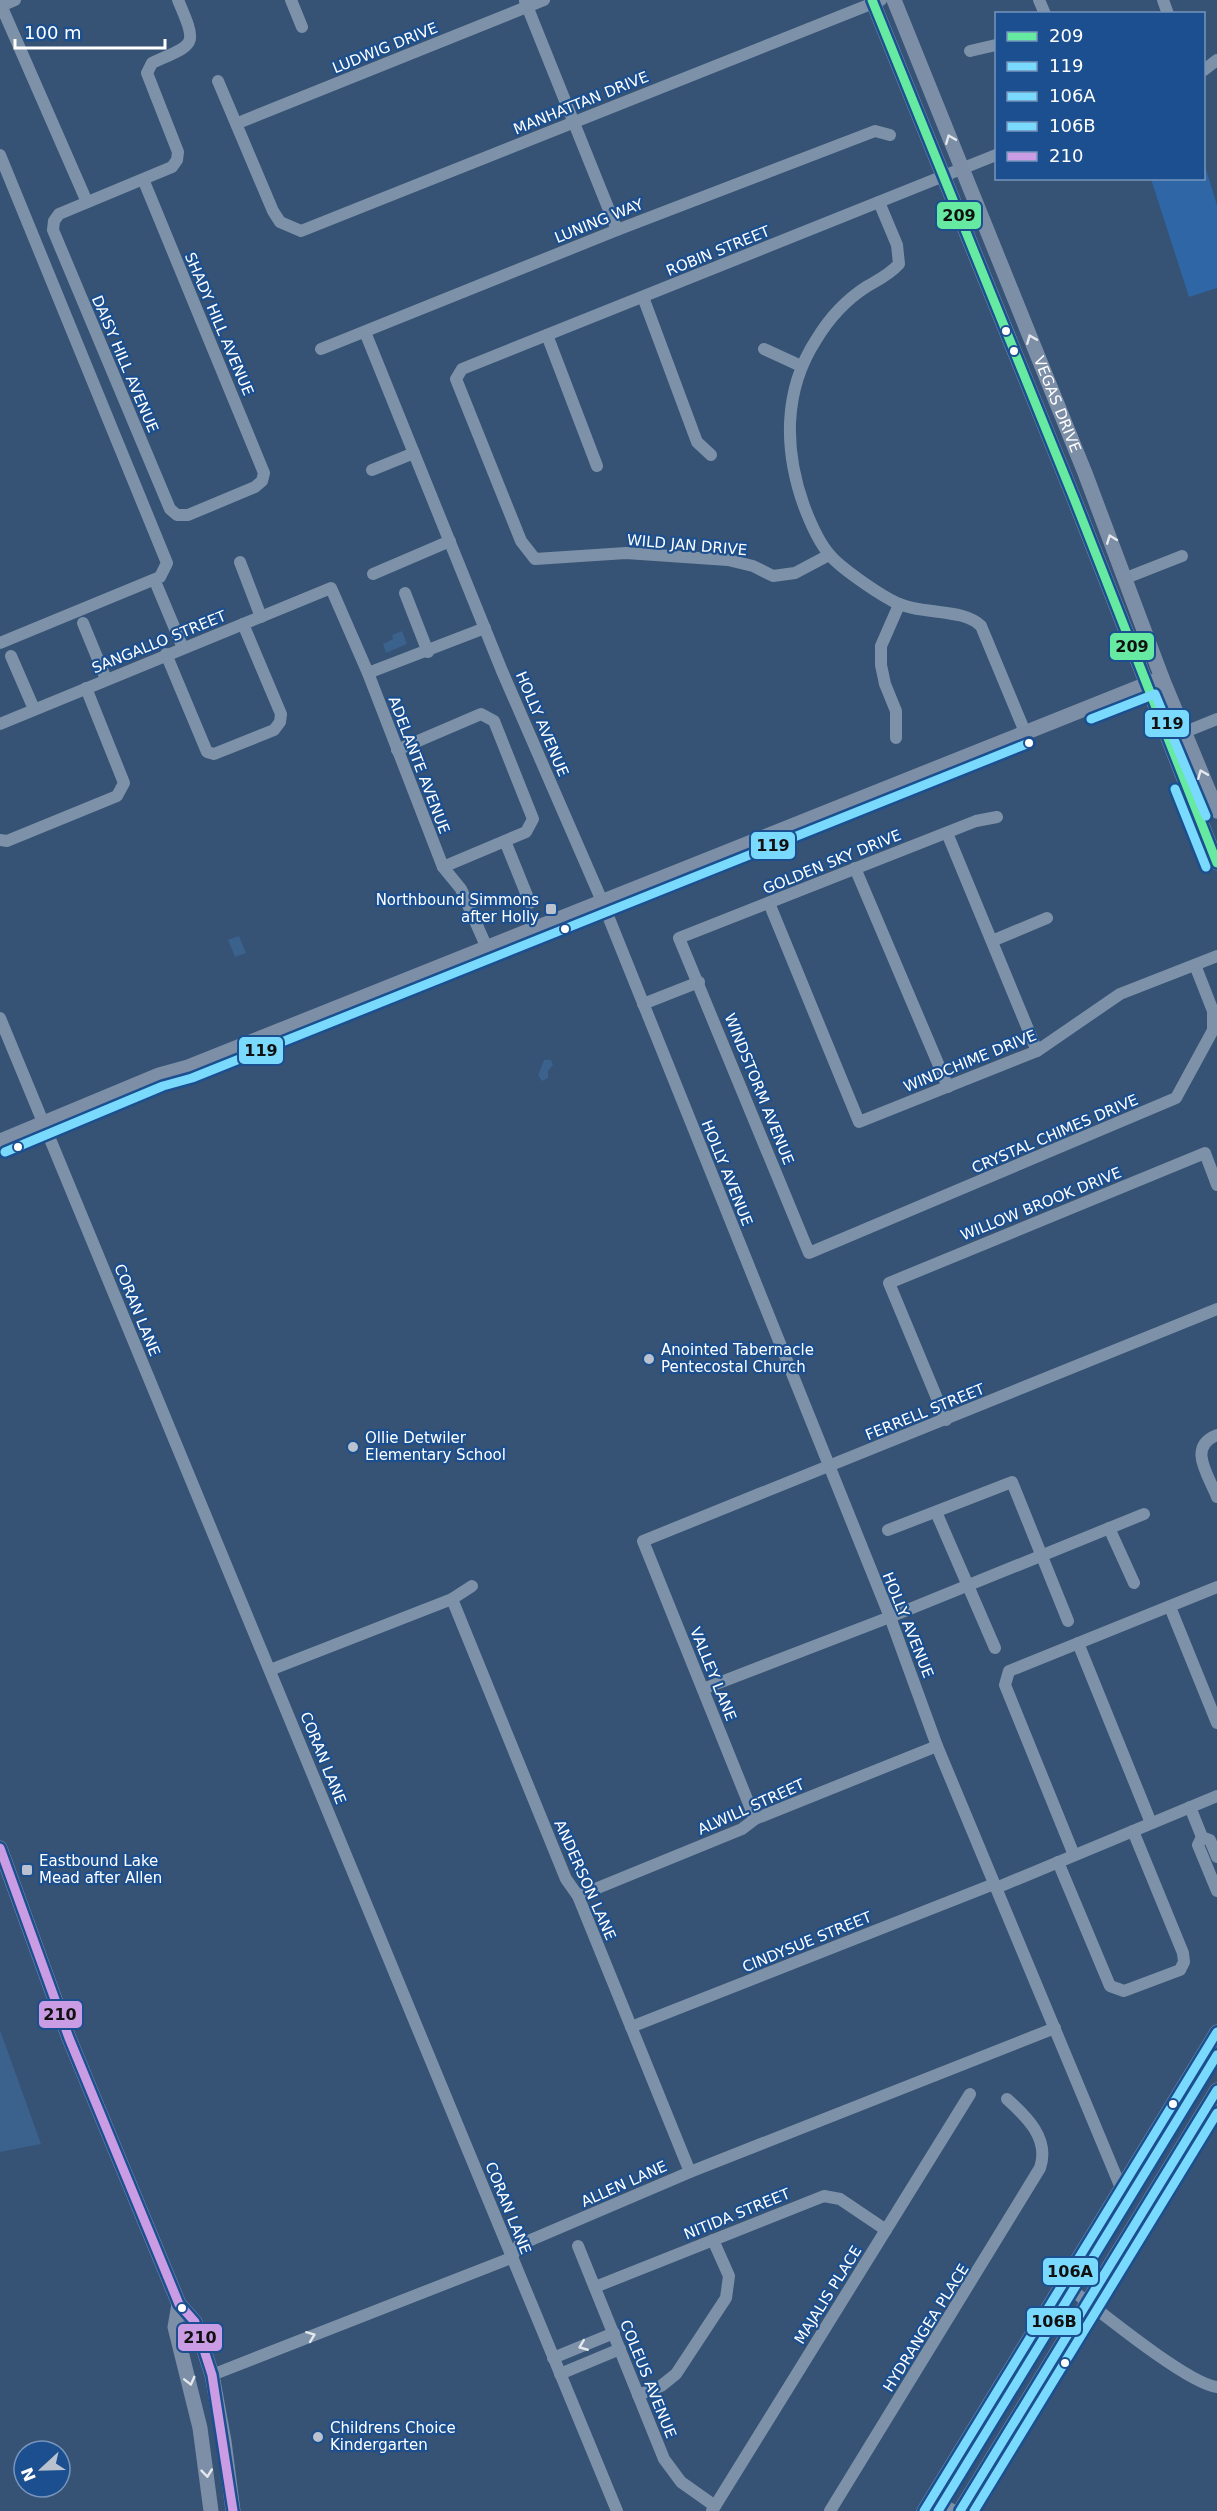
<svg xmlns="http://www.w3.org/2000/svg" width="1217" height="2511" font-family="'DejaVu Sans',sans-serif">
	<rect width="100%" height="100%" fill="#365274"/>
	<path fill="#2f66a5" d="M1204,163L1217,205V288L1189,297L1151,179L1204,178Z"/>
	<g fill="#3b618d">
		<path d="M402,631L407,644L386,653L383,644L393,639L392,635Z"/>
		<path d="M239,936L246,953L235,957L228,940Z"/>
		<path d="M544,1060H551L553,1065L548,1071V1078L542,1081L538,1075Z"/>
		<path d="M0,2030L41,2144L0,2152Z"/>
	</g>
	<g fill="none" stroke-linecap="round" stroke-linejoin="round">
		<g stroke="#7d92a8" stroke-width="12">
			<path d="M291,0L302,27"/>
			<path d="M1039,0L1045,14"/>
			<path d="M1163,0L1168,14"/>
			<path d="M525,1L617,230"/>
			<path d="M0,3L87,202"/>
			<path d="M1,6L15,0"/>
			<path d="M970,51L996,45"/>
			<path d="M1204,70L1217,60"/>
			<path d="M218,81L273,211L280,222L301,231L881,0"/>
			<path d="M238,123L544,0"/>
			<path d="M0,155L167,563L160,577L0,643"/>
			<path d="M143,179L264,473L262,481L255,487L188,515H177L170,509L53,230L54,221L59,214L172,167L177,160L178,152L147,73L152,63C196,43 198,47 178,0"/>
			<path d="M879,202L897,245L899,264C889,275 878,280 866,287C846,300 828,320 816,340C783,391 784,450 804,506C810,522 818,541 829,554C839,567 876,592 891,600C918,616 963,607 981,626L1025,732"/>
			<path d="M643,297L697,442L711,455"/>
			<path d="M365,332L502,671L602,901L890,1617L937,1746L1121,2188"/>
			<path d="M547,335L597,466"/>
			<path d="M321,349L617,230L875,131L890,135"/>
			<path d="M764,349L801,366"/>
			<path d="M372,470L414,453"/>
			<path d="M829,555L795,573L773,576L753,566L728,560L626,553L535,559L521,541L456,379L462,369L996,155"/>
			<path d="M240,562L261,617"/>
			<path d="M373,574L450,541"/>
			<path d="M1126,578L1182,556"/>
			<path d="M157,586L183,648"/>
			<path d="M405,593L428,652"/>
			<path d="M83,623L106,679"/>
			<path d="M166,654L207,752L214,754L274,730L280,722L281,714L243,624"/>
			<path d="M11,656L34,709"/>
			<path d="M368,673L485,628"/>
			<path d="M0,724L331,588L368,673L443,867L461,889L487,948"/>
			<path d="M1185,732L1217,719"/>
			<path d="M896,738V711L885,684L881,665V646L899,605"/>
			<path d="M397,750L481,714L494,721L533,819L526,832L443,867"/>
			<path d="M997,817L976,821L679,938L809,1253L1176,1098L1213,1030V1011L1195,965"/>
			<path d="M947,833L1037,1051"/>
			<path d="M0,840L7,841L117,796L124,783L86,688"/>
			<path d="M505,841L530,903"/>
			<path d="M855,868L948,1087"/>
			<path d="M769,903L859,1122L1037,1051L1120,994L1217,956"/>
			<path d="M992,941L1047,918"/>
			<path d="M643,1004L699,982"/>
			<path d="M0,1018L617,2511"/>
			<path d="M946,1420L889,1283L1205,1153L1217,1185"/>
			<path d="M1217,1435C1187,1447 1208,1474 1217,1497"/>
			<path d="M936,1512L995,1648"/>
			<path d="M1109,1528L1134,1583"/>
			<path d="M888,1530L1012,1482L1068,1621"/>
			<path d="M452,1599L566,1879L578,1896L690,2172"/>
			<path d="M1170,1607L1217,1723"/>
			<path d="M1078,1643L1151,1823"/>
			<path d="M270,1670L452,1599L472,1586"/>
			<path d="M703,1689L890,1617L1144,1514"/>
			<path d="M1190,1807L1202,1837L1210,1840L1217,1857"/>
			<path d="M755,1819L643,1541L1217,1309"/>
			<path d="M1202,1837L1198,1845L1217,1891"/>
			<path d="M1074,1855L1005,1685L1009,1671L1217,1587"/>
			<path d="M1058,1862L1110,1986L1124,1991L1180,1970L1184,1962L1183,1953L1133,1831"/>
			<path d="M996,1888L1217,1796"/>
			<path d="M578,1896L742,1829L755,1819L937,1746"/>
			<path d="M631,2027L994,1884"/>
			<path d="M578,2246L664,2459L681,2482L715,2506"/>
			<path d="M1063,2283C1092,2305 1187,2384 1217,2387"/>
			<path d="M595,2287L824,2196L840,2199L886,2230"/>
			<path d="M553,2358L614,2333"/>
			<path d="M560,2374L620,2349"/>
			<path d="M212,2375L511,2258L519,2245L690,2172L1055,2028"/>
			<path d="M638,2395L661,2386L676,2374L726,2298L729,2276L713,2240"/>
			<path d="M932,2497L954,2511"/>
			<path d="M712,2511L970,2094"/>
			<path d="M830,2511L1040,2168C1050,2139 1027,2117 1007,2099"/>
		</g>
		<g stroke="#7d8ea7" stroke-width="15">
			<path d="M872,0L1075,501L1217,863"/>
			<path id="s1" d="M894,0L1085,473L1162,678L1217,811"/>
			<path d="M0,1141L159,1075L188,1067L1162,678"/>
			<path d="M0,1848L69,2038L179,2304L195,2322L212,2375L224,2441L233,2511"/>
			<path d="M179,2304L175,2327L200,2428L211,2511"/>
			<path d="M924,2511L1217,2032"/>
			<path d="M960,2511L1217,2090"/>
		</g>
		<g stroke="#1b4f8f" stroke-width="14">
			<path id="bus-1" d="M872,0L1075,501L1217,863"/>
		</g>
		<g stroke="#1b4f8f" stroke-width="14">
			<g id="bus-2">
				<path d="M1091,719L1155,694L1206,816"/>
				<path d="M1175,789L1206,867"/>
				<path d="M5,1152L163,1086L192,1078L1029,743"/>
			</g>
		</g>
		<g stroke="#1b4f8f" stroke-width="14">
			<g id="bus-3">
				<path d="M924,2511L1217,2032"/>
				<path d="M960,2511L1217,2090"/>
			</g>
		</g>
		<g stroke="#1b4f8f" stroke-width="14">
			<g id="bus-4">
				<path d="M938,2511L1217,2055"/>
				<path d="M974,2511L1217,2113"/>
			</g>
		</g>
		<g stroke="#1b4f8f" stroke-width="14">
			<path id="bus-5" d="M0,1848L69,2038L179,2304L195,2322L212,2375L233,2511"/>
		</g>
		<use href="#bus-1" stroke="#66e9a0" stroke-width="9"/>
		<use href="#bus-2" stroke="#7adafe" stroke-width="9"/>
		<use href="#bus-3" stroke="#7adafe" stroke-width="9"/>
		<use href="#bus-4" stroke="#7adafe" stroke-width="9"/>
		<use href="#bus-5" stroke="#c99ce3" stroke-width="9"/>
	</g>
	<defs><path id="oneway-chevron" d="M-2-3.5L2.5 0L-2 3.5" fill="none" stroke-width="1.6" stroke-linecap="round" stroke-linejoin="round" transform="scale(1.5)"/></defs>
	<g stroke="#e5e8ed">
		<use href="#oneway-chevron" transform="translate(950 139) rotate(-112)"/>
		<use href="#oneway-chevron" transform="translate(1031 339) rotate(-112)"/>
		<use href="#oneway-chevron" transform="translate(1111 539) rotate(-111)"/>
		<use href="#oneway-chevron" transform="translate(1202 774) rotate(-112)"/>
		<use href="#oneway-chevron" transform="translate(190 2381) rotate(76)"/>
		<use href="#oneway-chevron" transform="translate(207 2473) rotate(84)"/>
	</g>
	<g stroke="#e5e9ee">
		<use href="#oneway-chevron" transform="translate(311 2336) rotate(-21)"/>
		<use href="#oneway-chevron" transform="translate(583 2346) rotate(158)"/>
	</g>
	<g fill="#fff" stroke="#1b4f8f" stroke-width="2">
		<circle cx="1006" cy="331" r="5"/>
		<circle cx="1014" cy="351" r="5"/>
		<circle cx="1029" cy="743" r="5"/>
		<circle cx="565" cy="929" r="5"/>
		<circle cx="18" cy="1147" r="5"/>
		<circle cx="1173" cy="2104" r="5"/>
		<circle cx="182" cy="2308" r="5"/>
		<circle cx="1065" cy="2363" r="5"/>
	</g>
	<g fill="#b9c2ce" stroke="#1b4f8f" stroke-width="2">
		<rect x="545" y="903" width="12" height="12" rx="3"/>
		<circle cx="649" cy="1359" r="6"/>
		<circle cx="353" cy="1447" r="6"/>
		<rect x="21" y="1864" width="12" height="12" rx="3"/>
		<circle cx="318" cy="2437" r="6"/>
	</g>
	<g text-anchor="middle" stroke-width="4.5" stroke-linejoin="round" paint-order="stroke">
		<g font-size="15" fill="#fff" stroke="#1b4f8f">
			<text transform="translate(385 48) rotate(-22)" y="5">LUDWIG DRIVE</text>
			<text transform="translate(581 103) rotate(-22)" y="5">MANHATTAN DRIVE</text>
			<text transform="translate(599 221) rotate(-22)" y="5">LUNING WAY</text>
			<text transform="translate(718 251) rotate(-22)" y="5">ROBIN STREET</text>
			<text transform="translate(219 324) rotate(67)" y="5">SHADY HILL AVENUE</text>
			<text transform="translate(125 364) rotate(67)" y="5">DAISY HILL AVENUE</text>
			<text dy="5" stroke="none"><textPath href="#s1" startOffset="436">VEGAS DRIVE</textPath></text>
			<text transform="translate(687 545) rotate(5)" y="5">WILD JAN DRIVE</text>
			<text transform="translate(159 642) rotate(-22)" y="5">SANGALLO STREET</text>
			<text transform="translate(542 724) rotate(67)" y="5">HOLLY AVENUE</text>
			<text transform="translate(419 765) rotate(69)" y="5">ADELANTE AVENUE</text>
			<text transform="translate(832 862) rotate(-22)" y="5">GOLDEN SKY DRIVE</text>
			<text transform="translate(970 1061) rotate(-22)" y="5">WINDCHIME DRIVE</text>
			<text transform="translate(759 1089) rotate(68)" y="5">WINDSTORM AVENUE</text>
			<text transform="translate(1055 1134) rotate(-23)" y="5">CRYSTAL CHIMES DRIVE</text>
			<text transform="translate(727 1173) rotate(68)" y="5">HOLLY AVENUE</text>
			<text transform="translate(1041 1204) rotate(-22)" y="5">WILLOW BROOK DRIVE</text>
			<text transform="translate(137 1310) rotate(68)" y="5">CORAN LANE</text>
			<text transform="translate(925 1412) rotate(-22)" y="5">FERRELL STREET</text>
			<text transform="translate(908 1625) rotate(68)" y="5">HOLLY AVENUE</text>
			<text transform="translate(713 1674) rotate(68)" y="5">VALLEY LANE</text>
			<text transform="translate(323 1758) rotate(68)" y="5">CORAN LANE</text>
			<text transform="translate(751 1807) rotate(-24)" y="5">ALWILL STREET</text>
			<text transform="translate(585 1880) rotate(66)" y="5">ANDERSON LANE</text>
			<text transform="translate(807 1942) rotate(-22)" y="5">CINDYSUE STREET</text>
			<text transform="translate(624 2184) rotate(-24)" y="5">ALLEN LANE</text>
			<text transform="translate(508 2208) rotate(68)" y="5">CORAN LANE</text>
			<text transform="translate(737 2214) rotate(-22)" y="5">NITIDA STREET</text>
			<text transform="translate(828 2295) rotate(-58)" y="5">MAJALIS PLACE</text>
			<text transform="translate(926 2328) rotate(-58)" y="5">HYDRANGEA PLACE</text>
			<text transform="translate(648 2379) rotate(68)" y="5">COLEUS AVENUE</text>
		</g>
		<g font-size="15" fill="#fff" stroke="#1b4f8f" text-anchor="start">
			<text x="539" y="905" text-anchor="end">Northbound Simmons<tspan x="539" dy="17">after Holly</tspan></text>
			<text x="661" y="1355">Anointed Tabernacle<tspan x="661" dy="17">Pentecostal Church</tspan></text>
			<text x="365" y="1443">Ollie Detwiler<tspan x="365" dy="17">Elementary School</tspan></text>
			<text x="39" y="1866">Eastbound Lake<tspan x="39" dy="17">Mead after Allen</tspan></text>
			<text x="330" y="2433">Childrens Choice<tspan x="330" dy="17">Kindergarten</tspan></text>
		</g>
	</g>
	<g stroke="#1b4f8f" stroke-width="2">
		<rect x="936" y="201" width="46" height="29" rx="6" fill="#66e9a0"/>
		<rect x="1109" y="632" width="46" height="29" rx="6" fill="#66e9a0"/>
		<rect x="1144" y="709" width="46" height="29" rx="6" fill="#7adafe"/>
		<rect x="750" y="831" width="46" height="29" rx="6" fill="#7adafe"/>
		<rect x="238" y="1036" width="46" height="29" rx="6" fill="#7adafe"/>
		<rect x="38" y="2000" width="45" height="29" rx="6" fill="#c99ce3"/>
		<rect x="1042" y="2257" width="57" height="29" rx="6" fill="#7adafe"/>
		<rect x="1026" y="2307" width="56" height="29" rx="6" fill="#7adafe"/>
		<rect x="177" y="2323" width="46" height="29" rx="6" fill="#c99ce3"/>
	</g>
	<g font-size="16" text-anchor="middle" font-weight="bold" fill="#111">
		<text x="959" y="221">209</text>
		<text x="1132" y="652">209</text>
		<text x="1167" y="729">119</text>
		<text x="773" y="851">119</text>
		<text x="261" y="1056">119</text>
		<text x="60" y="2020">210</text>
		<text x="1070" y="2277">106A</text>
		<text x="1054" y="2327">106B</text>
		<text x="200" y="2343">210</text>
	</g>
	<rect x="995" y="12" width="210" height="168" fill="#1b4f8f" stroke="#7695bc" stroke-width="1.5"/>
	<rect x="1007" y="32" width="30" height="9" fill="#66e9a0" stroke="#7695bc" stroke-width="1.5"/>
	<text x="1049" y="42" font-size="18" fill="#ffffff">209</text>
	<rect x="1007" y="62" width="30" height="9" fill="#7adafe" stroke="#7695bc" stroke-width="1.5"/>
	<text x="1049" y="72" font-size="18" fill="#ffffff">119</text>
	<rect x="1007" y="92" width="30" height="9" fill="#7adafe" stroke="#7695bc" stroke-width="1.5"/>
	<text x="1049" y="102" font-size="18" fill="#ffffff">106A</text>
	<rect x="1007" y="122" width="30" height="9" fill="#7adafe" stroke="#7695bc" stroke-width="1.5"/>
	<text x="1049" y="132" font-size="18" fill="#ffffff">106B</text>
	<rect x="1007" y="152" width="30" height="9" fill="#c99ce3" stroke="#7695bc" stroke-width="1.5"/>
	<text x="1049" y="162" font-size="18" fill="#ffffff">210</text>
	<g transform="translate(42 2469) rotate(248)"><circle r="28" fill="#1b4f8f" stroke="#7695bc" stroke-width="1.5"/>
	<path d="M0-4.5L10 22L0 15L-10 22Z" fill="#b9c2ce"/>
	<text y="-9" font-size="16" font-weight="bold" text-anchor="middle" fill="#ffffff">N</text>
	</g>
	<path d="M15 39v9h150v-9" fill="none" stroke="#ffffff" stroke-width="3"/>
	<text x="24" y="39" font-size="18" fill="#ffffff" stroke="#1b4f8f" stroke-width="4.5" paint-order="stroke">100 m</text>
</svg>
